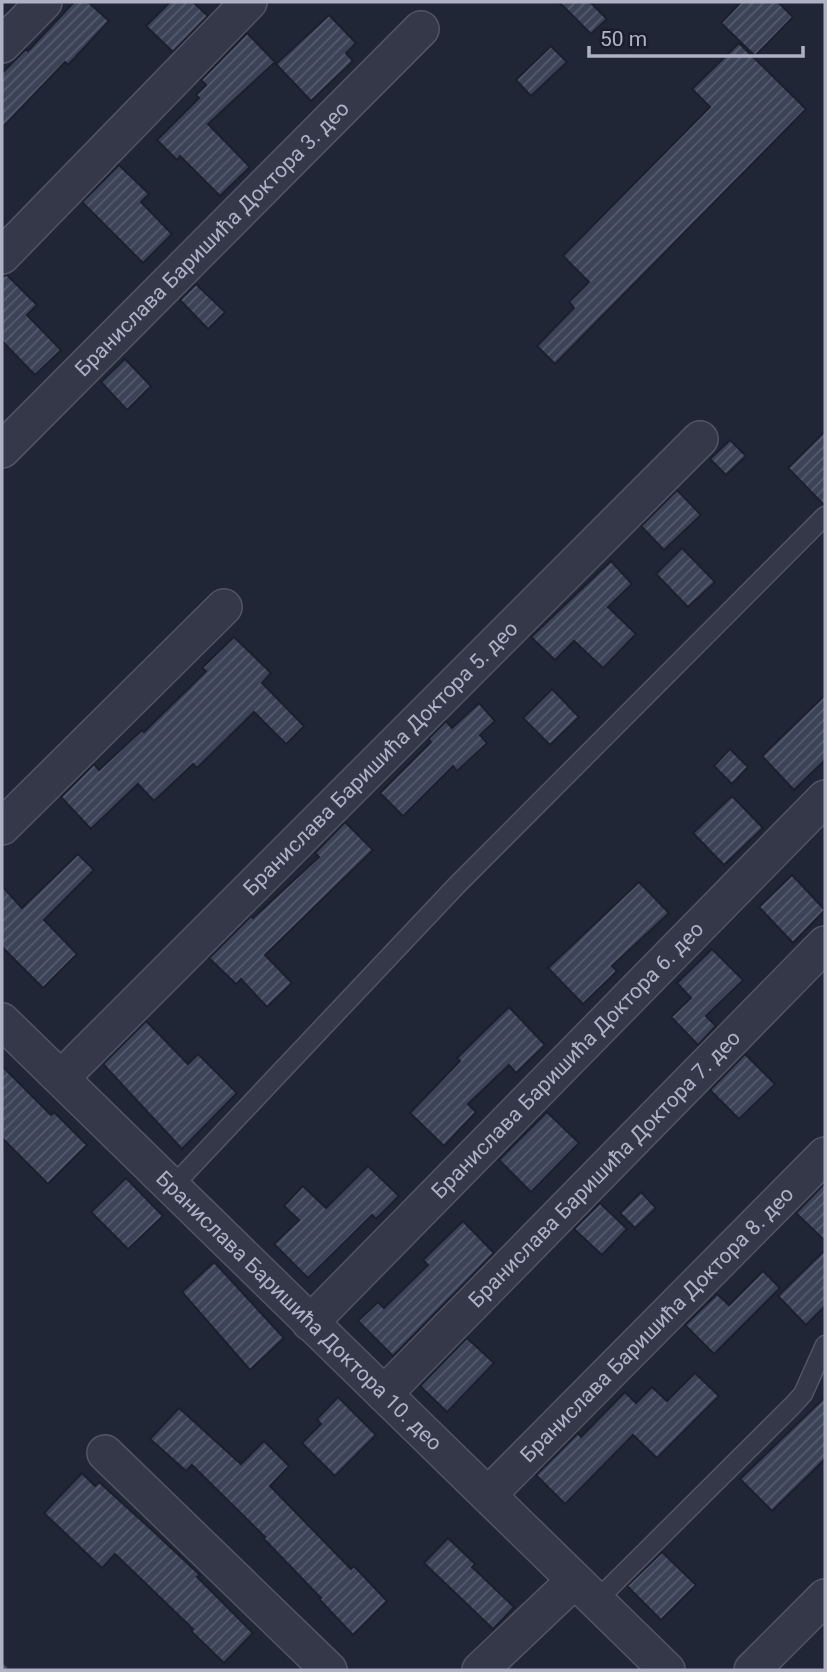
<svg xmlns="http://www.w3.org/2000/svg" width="827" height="1672" font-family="Roboto,sans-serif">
	<defs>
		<pattern id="building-hatch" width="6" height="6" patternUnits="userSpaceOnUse" patternTransform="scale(1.75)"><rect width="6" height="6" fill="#3d4357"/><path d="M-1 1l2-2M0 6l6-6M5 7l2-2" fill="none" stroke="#565c6e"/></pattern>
	</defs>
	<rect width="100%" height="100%" fill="#212637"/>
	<g fill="url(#building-hatch)" stroke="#1b1f2e" stroke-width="2">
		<path d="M74,2H88L109,21L68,65L65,62L2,128V73L26,49L28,51Z"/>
		<path d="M170,2H193L208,16L173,52L146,26Z"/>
		<path d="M559,2H590L607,19L591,34Z"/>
		<path d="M741,2H778L793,17L755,56L721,23Z"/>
		<path d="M329,15L356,43L346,53L353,61L311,101L276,64Z"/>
		<path d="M247,33L275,62L208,124L250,167L220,196L180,156L177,160L157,140L199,98L196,95L206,85L201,80Z"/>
		<path d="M739,43L806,109L555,364L537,346L574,308L569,302L589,282L563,256L710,107L692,89Z"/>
		<path d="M551,46L567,62L531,96L516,80Z"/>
		<path d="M119,165L149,194L141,202L172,234L143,263L82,202Z"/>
		<path d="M7,275L37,305L27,315L61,350L35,375L2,341V276Z"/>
		<path d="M196,284L225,312L208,329L180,300Z"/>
		<path d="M125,359L151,386L127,410L101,382Z"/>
		<path d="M825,431V505H824L788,468Z"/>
		<path d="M730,440L746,456L726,475L710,459Z"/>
		<path d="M677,490L701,515L664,550L641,526Z"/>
		<path d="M682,548L715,582L688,607L656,574Z"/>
		<path d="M611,561L632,584L608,607L636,634L603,668L574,641L555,660L531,637Z"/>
		<path d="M234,637L271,673L262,683L304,726L286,744L254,712L197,768L193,764L154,801L138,784L91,829L61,797L94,764L99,770L142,730L144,732L206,671L202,668Z"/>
		<path d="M552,689L579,717L550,745L523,718Z"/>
		<path d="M825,695V760L794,790L762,756Z"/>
		<path d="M479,703L495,721L480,735L487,743L457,771L453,766L403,816L380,793L431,742L428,739L446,721L452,728Z"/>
		<path d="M730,749L748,767L732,784L714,766Z"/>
		<path d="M732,796L763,828L724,865L693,833Z"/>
		<path d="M345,822L373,850L265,955L292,983L267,1007L241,979L236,984L209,958L251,916L253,918L319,857L315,853Z"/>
		<path d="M78,854L94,870L44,920L77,954L43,988L2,947V886L22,908Z"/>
		<path d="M792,875L825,910L793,943L759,907Z"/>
		<path d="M639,882L669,913L612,966L617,971L583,1004L548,968Z"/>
		<path d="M712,949L743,980L706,1016L716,1026L698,1045L671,1017L691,998L677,983Z"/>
		<path d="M509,1007L545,1045L516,1073L509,1065L468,1104L476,1112L444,1146L410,1113L460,1061L457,1058Z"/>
		<path d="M146,1021L188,1064L198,1054L237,1093L182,1149L103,1064Z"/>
		<path d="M745,1054L775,1084L739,1119L710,1090Z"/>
		<path d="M2,1066L51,1115L54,1112L87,1145L48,1184L2,1138Z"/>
		<path d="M547,1112L579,1143L531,1192L499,1160Z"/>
		<path d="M368,1166L399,1196L376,1219L372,1215L308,1278L274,1244L299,1220L284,1206L303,1186L326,1208Z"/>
		<path d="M126,1178L163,1216L128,1249L91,1212Z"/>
		<path d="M825,1183V1241L796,1213Z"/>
		<path d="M641,1192L656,1208L635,1228L620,1213Z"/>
		<path d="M600,1203L627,1229L602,1255L574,1229Z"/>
		<path d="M463,1221L494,1253L393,1356L358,1321L378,1302L384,1308L428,1265L423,1260Z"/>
		<path d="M825,1250V1306L806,1325L778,1296Z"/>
		<path d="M214,1262L284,1338L250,1370L182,1292Z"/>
		<path d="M763,1271L780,1288L714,1354L685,1325L717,1294L729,1305Z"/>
		<path d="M467,1338L494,1363L447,1412L420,1386Z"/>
		<path d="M695,1373L719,1396L657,1458L633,1435L565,1504L536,1475L578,1433L581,1437L625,1392L636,1403L652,1387L667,1401Z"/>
		<path d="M338,1397L376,1435L335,1476L302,1443L321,1424L317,1419Z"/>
		<path d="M825,1397V1459L772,1511L740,1479Z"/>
		<path d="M179,1408L241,1464L264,1441L289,1466L270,1486L351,1569L354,1566L387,1601L353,1635L319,1599L321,1598L263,1538L265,1537L192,1465L186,1471L150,1439Z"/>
		<path d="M82,1473L95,1486L99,1482L153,1531L200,1575L197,1577L253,1633L224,1663L191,1631L193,1629L115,1554L102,1568L44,1513Z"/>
		<path d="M448,1538L475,1564L472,1567L514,1607L493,1629L424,1563Z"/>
		<path d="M662,1552L696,1585L661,1620L627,1586Z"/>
	</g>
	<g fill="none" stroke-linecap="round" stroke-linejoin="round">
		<g stroke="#515565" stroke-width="21">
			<g id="lane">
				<path d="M172,1187L457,885L825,516"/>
				<path d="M596,1601L792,1406L803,1394L825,1345"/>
			</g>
		</g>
		<g stroke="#515565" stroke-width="38">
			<g id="street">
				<path d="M2,45L44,2"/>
				<path d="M2,256L249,2"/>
				<path id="s1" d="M2,450L421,29"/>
				<path d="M2,827L224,607"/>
				<path id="s2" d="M2,1021L667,1670"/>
				<path id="s3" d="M61,1078L700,439"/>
				<path id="s4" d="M310,1323L825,798"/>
				<path id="s5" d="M384,1394L825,944"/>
				<path d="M105,1453L329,1670"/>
				<path id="s6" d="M488,1495L825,1155"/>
				<path d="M480,1670L574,1581"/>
				<path d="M752,1670L825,1597"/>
			</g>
		</g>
		<path stroke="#404e55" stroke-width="4.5" stroke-dasharray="5 5" stroke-linecap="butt" d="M2,1666L7,1670"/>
		<use href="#lane" stroke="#343848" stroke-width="18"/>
		<use href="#street" stroke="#343848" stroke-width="35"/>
	</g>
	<g text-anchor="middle" stroke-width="5" stroke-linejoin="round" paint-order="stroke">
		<g font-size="21" fill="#aeb2c4" stroke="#1a1d2c">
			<text dy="7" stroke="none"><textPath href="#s1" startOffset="298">Бранислава Баришића Доктора 3. део</textPath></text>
			<text dy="7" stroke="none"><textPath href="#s3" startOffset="452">Бранислава Баришића Доктора 5. део</textPath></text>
			<text dy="7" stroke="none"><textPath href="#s4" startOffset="368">Бранислава Баришића Доктора 6. део</textPath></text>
			<text dy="7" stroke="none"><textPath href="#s5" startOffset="315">Бранислава Баришића Доктора 7. део</textPath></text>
			<text dy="7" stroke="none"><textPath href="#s2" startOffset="415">Бранислава Баришића Доктора 10. део</textPath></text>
			<text dy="7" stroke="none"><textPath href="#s6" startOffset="240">Бранислава Баришића Доктора 8. део</textPath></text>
		</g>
	</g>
	<rect width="827" height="1672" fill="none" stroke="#aeb2c4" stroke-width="7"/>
	<path d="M589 46v10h214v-10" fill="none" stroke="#aeb2c4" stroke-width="3.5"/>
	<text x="600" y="46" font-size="21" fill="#aeb2c4" stroke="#1a1d2c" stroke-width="5" paint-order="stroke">50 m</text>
</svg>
